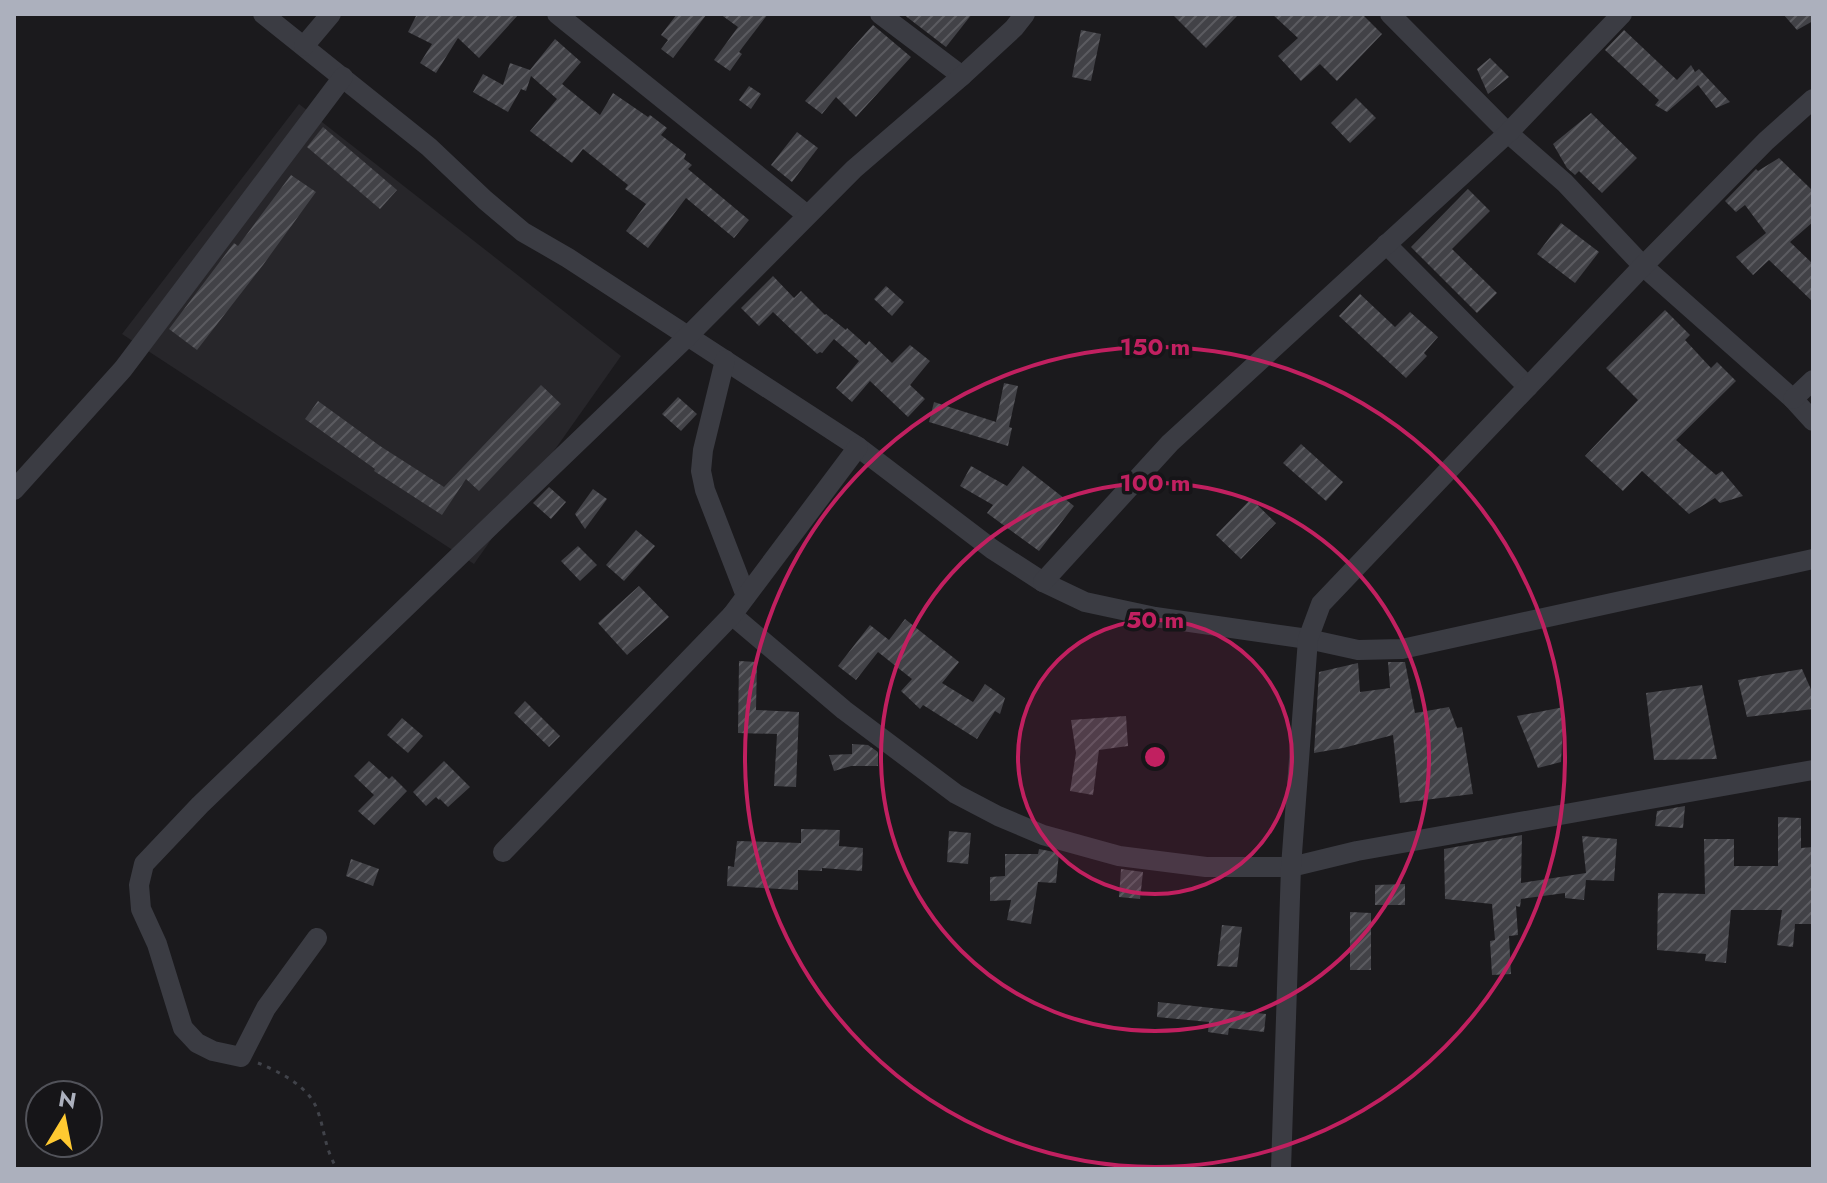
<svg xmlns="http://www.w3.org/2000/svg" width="1827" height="1183" font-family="Jost,sans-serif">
	<defs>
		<pattern id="building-hatch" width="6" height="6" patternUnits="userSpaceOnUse" patternTransform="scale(2)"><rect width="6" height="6" fill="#424247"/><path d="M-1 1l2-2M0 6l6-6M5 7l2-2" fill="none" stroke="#5b5b60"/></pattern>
	</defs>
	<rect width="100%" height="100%" fill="#1b1a1d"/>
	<path fill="#27262a" d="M299,104L621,356L474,564L122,334Z"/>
	<g fill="url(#building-hatch)">
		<path d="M417,14H519L479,58L458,38L436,73L420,63L432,44L408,32Z"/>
		<path d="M677,14H707L673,58L661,49L668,40L661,35Z"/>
		<path d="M720,14H768L739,52L742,54L730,71L714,60L738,27Z"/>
		<path d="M903,14H972L946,47Z"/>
		<path d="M1172,14H1239L1206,48Z"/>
		<path d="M1272,14H1362L1382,34L1337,81L1320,64L1301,81L1278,56L1298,38Z"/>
		<path d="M1783,14H1813V21L1797,30Z"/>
		<path d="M873,25L911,57L856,117L836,97L822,114L805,101Z"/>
		<path d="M1081,30L1101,34L1091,81L1072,77Z"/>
		<path d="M1624,30L1677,80L1691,65L1695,72L1699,69L1730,102L1716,108L1698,85L1667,112L1655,105L1659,100L1605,50Z"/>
		<path d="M555,39L581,62L562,84L600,115L613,93L648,117L650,115L667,128L661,135L686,154L684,159L692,165L688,169L749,220L734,238L686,198L648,248L626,231L646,204L625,189L628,185L583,149L572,163L530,131L557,99L531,76L526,91L521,89L508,112L473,92L483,74L503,85L510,63L530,70Z"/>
		<path d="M1490,58L1509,77L1488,94L1477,69Z"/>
		<path d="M749,86L761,94L751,109L739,100Z"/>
		<path d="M1356,98L1376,118L1350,143L1331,123Z"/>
		<path d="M1591,113L1637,158L1602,193L1579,171L1575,175L1567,168L1553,144Z"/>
		<path d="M323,127L397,190L380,209L307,147Z"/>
		<path d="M797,132L818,148L792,182L771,165Z"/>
		<path d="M1779,158L1813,191V222L1790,242L1813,264V302L1769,260L1753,275L1736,257L1766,233L1745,205L1736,212L1725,201L1756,169L1758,171Z"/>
		<path d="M291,175L316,192L263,265L197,350L169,329L234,243L238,246Z"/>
		<path d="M1468,189L1490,211L1452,249L1497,293L1477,313L1411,247Z"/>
		<path d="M1561,223L1599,252L1575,283L1537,254Z"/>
		<path d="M773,276L794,298L801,291L825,315L826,314L846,330L847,328L866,345L869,341L892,363L910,345L930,361L910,385L925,399L908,417L870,381L852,402L836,388L859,361L834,339L822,353L820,352L817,354L773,312L759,326L741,308Z"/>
		<path d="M886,286L904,302L892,316L874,299Z"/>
		<path d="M1360,294L1395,327L1410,312L1438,337L1424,353L1427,356L1406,378L1339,316Z"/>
		<path d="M1665,310L1690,335L1685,340L1711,368L1717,362L1736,381L1676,440L1716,475L1722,471L1743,496L1720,503L1715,498L1689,514L1642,471L1623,491L1585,456L1638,400L1606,368Z"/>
		<path d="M1004,383L1018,386L1009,427L1012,428L1008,446L929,422L934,402L996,422Z"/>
		<path d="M541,385L561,404L479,491L466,479L442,515L374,471L375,469L305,419L318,401L380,446L444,487Z"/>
		<path d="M678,397L697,414L681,431L662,414Z"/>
		<path d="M1301,444L1343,482L1326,501L1283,463Z"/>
		<path d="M971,466L1007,486L1023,466L1074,506L1039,551L987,513L993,505L960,486Z"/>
		<path d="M549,487L566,502L551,519L533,503Z"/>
		<path d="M593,489L607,499L585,529L575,514Z"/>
		<path d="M1251,499L1276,523L1241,559L1216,535Z"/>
		<path d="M636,530L655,546L624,581L606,565Z"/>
		<path d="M578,546L597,565L580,581L561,561Z"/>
		<path d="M639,586L669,617L627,655L598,623Z"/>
		<path d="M905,619L959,662L942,683L973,702L985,684L1005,698L1000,714L995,711L977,739L923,705L920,709L901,691L912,679L878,652L856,680L838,666L870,625L889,640Z"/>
		<path d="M739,661L757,662L756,710L799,712L796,787L774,786L777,734L738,733Z"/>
		<path d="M1388,662H1405L1415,713L1449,707L1457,728L1462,727L1473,794L1400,803L1393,735L1343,748L1314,753L1319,672L1358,663L1360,692L1390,688Z"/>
		<path d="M1802,669L1813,694V709L1747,717L1738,680Z"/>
		<path d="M1702,685L1717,759L1654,760L1646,693Z"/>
		<path d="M525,701L560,736L549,747L514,713Z"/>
		<path d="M1564,707L1561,762L1538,768L1517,716Z"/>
		<path d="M1126,716L1128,746L1099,750L1093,795L1070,791L1076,753L1071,720Z"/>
		<path d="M402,718L423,736L408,753L387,735Z"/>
		<path d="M852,744L868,745L878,752V766H851L834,771L829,755L852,754Z"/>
		<path d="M369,761L389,779L392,776L407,791L374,825L358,811L374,795L354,776Z"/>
		<path d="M444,761L470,787L448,807L440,799L439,800L436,797L426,806L413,792Z"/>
		<path d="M1685,806L1683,828L1655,826L1657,811Z"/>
		<path d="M1778,817L1801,818V848L1813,847V924H1795L1793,947L1777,945L1782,910H1731L1726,963L1705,961L1706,954L1657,950L1658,893L1705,894L1704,839H1734V866H1778Z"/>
		<path d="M801,829L840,830L839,846L863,848L862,871L822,868V871L798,870V890L727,886L728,866L734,867L737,841L801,843Z"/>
		<path d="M949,831L971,833L968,864L947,862Z"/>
		<path d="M1522,835L1521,883L1586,873L1582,836L1617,839L1614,881L1586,880L1584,900L1565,898V893L1521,899L1520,907L1516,906L1518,935L1509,936L1511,974L1492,975L1490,941L1495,940L1492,904L1445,899L1444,849Z"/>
		<path d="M1039,849L1059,853L1056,883L1038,882L1031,924L1007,920L1011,900L990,901V877L1005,876V854H1038Z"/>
		<path d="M351,859L379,869L373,886L346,876Z"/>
		<path d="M1121,869L1143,872L1140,899L1119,897Z"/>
		<path d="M1405,884V905H1375V885Z"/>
		<path d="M1350,912L1371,913V970H1350Z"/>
		<path d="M1222,925L1242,927L1237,967L1217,966Z"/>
		<path d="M1158,1002L1266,1014L1264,1032L1229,1028L1228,1035L1208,1032L1209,1022L1157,1017Z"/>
	</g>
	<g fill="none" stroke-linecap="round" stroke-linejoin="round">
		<path stroke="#41434a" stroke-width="3" stroke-dasharray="4 6" stroke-linecap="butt" d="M258,1063C280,1072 308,1086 317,1109C325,1130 324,1147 337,1169"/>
		<g stroke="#3b3c43" stroke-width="20">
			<path d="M263,14L429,147L485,200L523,232L568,258L858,447L992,549L1043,582L1085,602L1155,617L1308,639L1358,650L1402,649L1813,559"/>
			<path d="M557,14L807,215"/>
			<path d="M880,14L962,76"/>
			<path d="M1390,14L1508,133L1565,183L1643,266L1793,399L1813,421"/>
			<path d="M304,46L331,14"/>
			<path d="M1386,244L1528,387"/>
			<path d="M725,360L703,450L701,471L705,490L746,596"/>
			<path d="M1793,399L1813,380"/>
			<path d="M14,490L123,369L343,77"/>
			<path d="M1043,582L1170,443L1508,133L1622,14"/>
			<path d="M732,615L844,710L956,794L998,816L1043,835L1119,856L1206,867H1291L1357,851L1813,770"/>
			<path d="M503,852L732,615L858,447"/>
			<path d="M317,938L266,1008L241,1057L213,1051L197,1043L183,1028L157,944L141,909L139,885L144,864L200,805L688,336L854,169L962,76L1014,28L1025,14"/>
			<path d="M1281,1169L1291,867L1308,639L1321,604L1643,266L1766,141L1813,99"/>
		</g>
	</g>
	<circle cx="1155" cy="757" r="137" fill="#c12060" fill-opacity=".12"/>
	<g fill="none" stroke="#c12060" stroke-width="4">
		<circle cx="1155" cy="757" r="137"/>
		<circle cx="1155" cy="757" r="274"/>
		<circle cx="1155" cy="757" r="410"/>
	</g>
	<circle cx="1155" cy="757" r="12" fill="#c12060" stroke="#161518" stroke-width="4"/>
	<g font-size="24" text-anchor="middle" font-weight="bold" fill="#c12060" stroke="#161518" stroke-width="7" stroke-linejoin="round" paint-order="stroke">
		<text x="1155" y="355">150 m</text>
		<text x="1155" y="491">100 m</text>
		<text x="1155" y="628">50 m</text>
	</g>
	<rect width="1827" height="1183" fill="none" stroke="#acb0bd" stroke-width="32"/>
	<g transform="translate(64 1119) rotate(10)"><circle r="38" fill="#161518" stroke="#52535a" stroke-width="2"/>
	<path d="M0-6L14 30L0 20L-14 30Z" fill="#ffc931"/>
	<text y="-12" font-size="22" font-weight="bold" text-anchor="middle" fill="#acb0bd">N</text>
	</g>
</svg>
